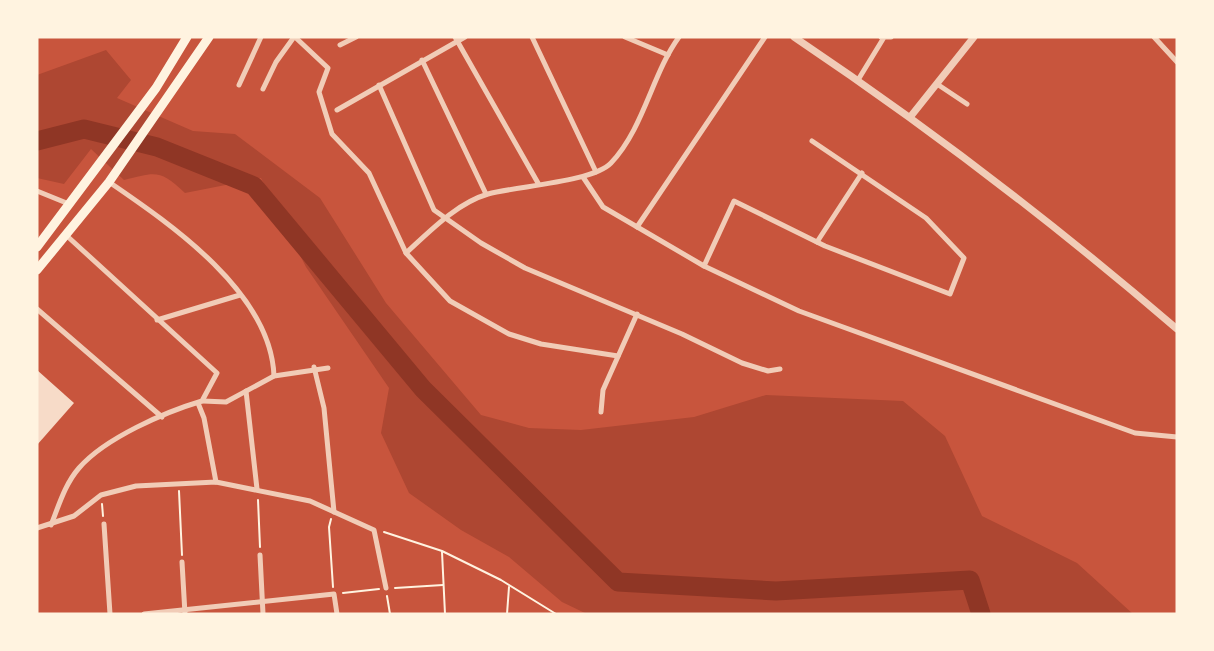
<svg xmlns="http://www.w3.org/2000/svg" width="1214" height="651" font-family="Roboto,sans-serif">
	<rect width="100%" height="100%" fill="#c8553d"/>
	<path fill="#ae4732" d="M106,50L131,80L117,98L193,131L235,134L320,198L386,303L481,415L529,428L581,430L694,417L766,395L903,401L945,436L982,516L1077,563L1133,614H587L562,602L509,557L461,530L409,493L381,433L389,388L306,267L261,178L185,193C160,169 156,172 124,180L91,149L64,184L37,178V75Z"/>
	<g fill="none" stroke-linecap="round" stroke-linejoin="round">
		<path stroke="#8f3625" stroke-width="19" d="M37,141L84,129L157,147L254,186L423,389L618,582L776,591L970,580L981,614"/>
	</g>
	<path fill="#f7dbc8" d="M37,370L74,403L37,445Z"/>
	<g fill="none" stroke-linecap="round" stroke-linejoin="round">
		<g stroke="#fff3e0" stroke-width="2">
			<path d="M179,491L182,555"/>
			<path d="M258,500L260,547"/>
			<path d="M102,504L103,516"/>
			<path d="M331,519L329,527L333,587"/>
			<path d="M384,532L442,551L501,580L556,614"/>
			<path d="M442,552L445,614"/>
			<path d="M395,588L443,585"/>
			<path d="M343,593L379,589"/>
			<path d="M387,596L390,614"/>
			<path d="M507,614L509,587"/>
		</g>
		<g stroke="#f1ccb7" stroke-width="5">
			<path d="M295,37L328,68L319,92L332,134L369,173L406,253L450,301L509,334L541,344L618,356"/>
			<path d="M455,37L538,183"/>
			<path d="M532,37L596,172"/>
			<path d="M625,37L668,55"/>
			<path d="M881,37H891"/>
			<path d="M1154,37L1177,62"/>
			<path d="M340,45L356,37"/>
			<path d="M422,60L486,194"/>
			<path d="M858,80L883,39"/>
			<path d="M937,84L967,104"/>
			<path d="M239,85L261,37"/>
			<path d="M379,85L434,210L481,243L525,268L682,334L742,363L768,371L780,369"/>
			<path d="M263,89L276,62L294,37"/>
			<path d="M337,110L465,37"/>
			<path d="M583,177L603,207L704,266L799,311L1135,433L1177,437"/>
			<path d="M109,182C172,225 271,293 274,376"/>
			<path d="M37,191L69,204"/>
			<path d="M637,227L765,37"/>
			<path d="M817,242L862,173"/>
			<path d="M406,253C430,231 457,203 488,194C517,186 593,182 611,163C644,128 652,74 679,37"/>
			<path d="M704,266L734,201L825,246L950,294L964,258L926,218L812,141"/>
			<path d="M37,309L162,417"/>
			<path d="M157,320L240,295"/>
			<path d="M314,367L324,408L334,512"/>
			<path d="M246,391L257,489"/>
			<path d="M203,401L226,402L274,376L328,368"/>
			<path d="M198,403L204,418L216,482"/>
			<path d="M601,412L603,390L637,314"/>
			<path d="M104,524L110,614"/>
			<path d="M51,525C59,505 65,484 79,468C105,438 165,412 202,401L217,373L67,236"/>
			<path d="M37,528L74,516L101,495L136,486L216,482L310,501L374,530L386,588"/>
			<path d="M260,555L263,614"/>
			<path d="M182,562L185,614"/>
			<path d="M144,614L334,594L337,614"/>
		</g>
		<g stroke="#f1ccb7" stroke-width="7">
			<path d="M794,37C928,127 1055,224 1177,329"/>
			<path d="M911,116L974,37"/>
		</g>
		<g stroke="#fff3e0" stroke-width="9">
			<path d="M37,247L156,88L187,37"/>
			<path d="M37,270L109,182L209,37"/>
		</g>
	</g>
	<rect width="1214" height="651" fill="none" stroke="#fff3e0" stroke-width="77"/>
</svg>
